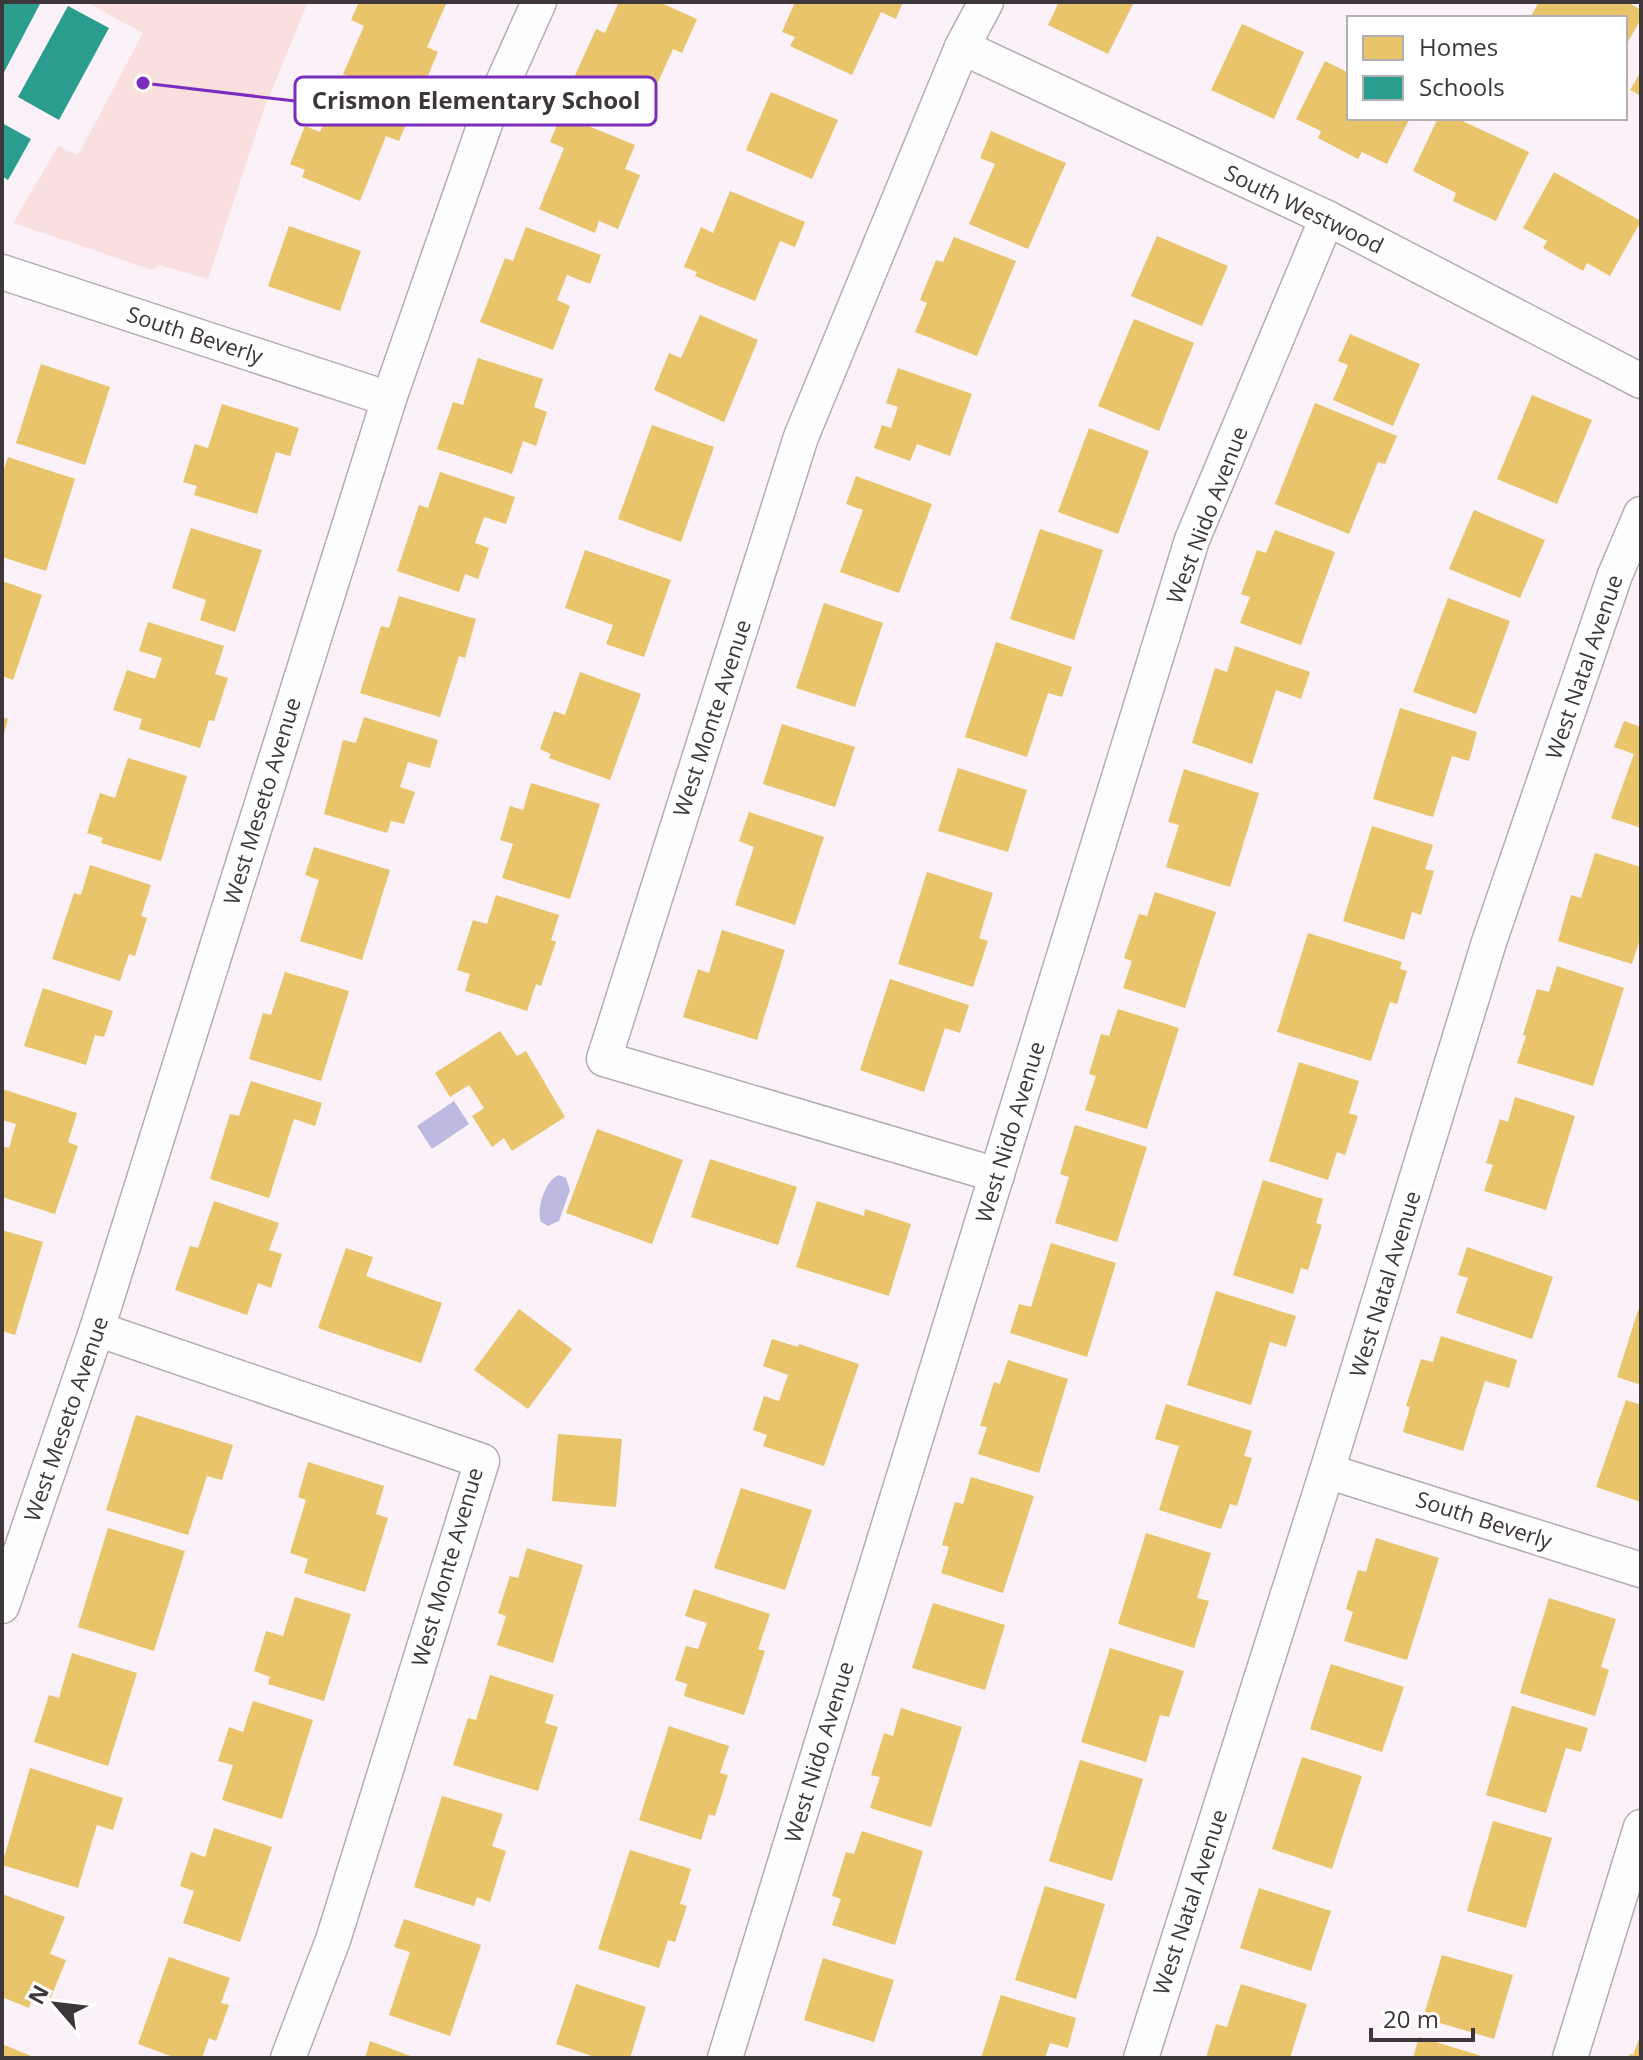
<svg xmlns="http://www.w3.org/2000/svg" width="1643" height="2060" font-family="'Open Sans',sans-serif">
	<rect width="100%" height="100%" fill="#faf2f8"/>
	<path fill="#f9e0de" d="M86,2H308L264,109L208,279L159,265L152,270L13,223L58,146L78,155L143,33Z"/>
	<g fill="#bdb9e0">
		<path d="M454,1101L469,1124L432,1149L417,1126Z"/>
		<path d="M559,1175L566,1178L570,1190L559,1221L548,1226L541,1222C536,1209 545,1180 559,1175Z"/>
	</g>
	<g fill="#e9c46a">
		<path d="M359,2H447L427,47L438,52L419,97L405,91L401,100L343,74L364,26L351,20Z"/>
		<path d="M619,2H659L697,19L682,53L673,49L654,91L638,84L628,107L572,82L596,29L605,33Z"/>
		<path d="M795,2H903L896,19L881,12L852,75L790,46L795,37L782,32Z"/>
		<path d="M1059,2H1134L1108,54L1048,25Z"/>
		<path d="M1539,2H1627L1641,10V19L1625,47V18H1530Z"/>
		<path d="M1242,24L1304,52L1274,119L1211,90Z"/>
		<path d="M1325,61L1349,73V118H1410L1387,164L1362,152L1358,159L1318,138L1321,131L1296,119Z"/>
		<path d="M1641,71V96L1630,90Z"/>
		<path d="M338,89L409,118L399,141L386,136L360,201L302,177L305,170L290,164L305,126L320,132Z"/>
		<path d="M771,92L838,120L812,179L746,150Z"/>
		<path d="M561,115L635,145L625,169L640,175L618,229L599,221L595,233L539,209L564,148L550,142Z"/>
		<path d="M1438,118H1456L1529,152L1496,221L1453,201L1456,193L1413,171Z"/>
		<path d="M991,131L1066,163L1028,249L969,224L995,164L980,158Z"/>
		<path d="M1554,172L1641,221L1610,276L1587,263L1583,271L1543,248L1547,241L1523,228Z"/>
		<path d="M730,191L805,222L795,247L780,241L755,301L695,276L697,272L684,267L701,227L713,233Z"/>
		<path d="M289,226L361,251L340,311L268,286Z"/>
		<path d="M526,227L601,255L590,284L567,275L557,300L570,306L553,350L480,322L505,258L513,261Z"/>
		<path d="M1157,236L1228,266L1202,326L1131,296Z"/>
		<path d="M954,237L1016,261L977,356L915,332L927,303L920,300L936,260L943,262Z"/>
		<path d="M700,315L758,340L724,422L654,390L669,353L681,358Z"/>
		<path d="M1134,319L1194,343L1159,431L1098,406Z"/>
		<path d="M1350,334L1420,364L1393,426L1333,400L1348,365L1338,361Z"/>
		<path d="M478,358L543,379L534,407L547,412L536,446L523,441L512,474L437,449L453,402L463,405Z"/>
		<path d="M41,364L110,387L85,465L16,443Z"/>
		<path d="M898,368L972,394L950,456L917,444L910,461L874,448L882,425L891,428L898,407L886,403Z"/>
		<path d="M1532,395L1592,420L1557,504L1497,479Z"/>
		<path d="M1315,403L1397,436L1385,464L1378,462L1349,534L1275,504Z"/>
		<path d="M222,404L299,428L290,456L276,452L257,514L194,495L197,486L183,482L195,444L208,448Z"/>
		<path d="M652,425L714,447L681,542L618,519Z"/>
		<path d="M1089,428L1149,451L1118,534L1058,512Z"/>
		<path d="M8,457L75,479L46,571L2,557V475Z"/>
		<path d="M440,472L515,497L506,524L484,517L475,543L489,548L478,579L465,574L459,592L397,571L419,505L428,508Z"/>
		<path d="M856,476L932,504L899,593L840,572L863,510L846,504Z"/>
		<path d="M1474,510L1545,540L1520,598L1449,569Z"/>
		<path d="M191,528L262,550L235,632L200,620L206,600L172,588Z"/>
		<path d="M1040,529L1103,550L1074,640L1010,619Z"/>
		<path d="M1275,530L1335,552L1301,645L1240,623L1250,597L1241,594L1257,550L1266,553Z"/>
		<path d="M585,550L671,580L644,657L606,644L613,625L565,608Z"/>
		<path d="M2,581L42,595L13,680L2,676Z"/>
		<path d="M399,596L476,619L465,658L459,656L440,717L360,693L381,626L389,628Z"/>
		<path d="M1448,598L1510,621L1476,714L1413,692Z"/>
		<path d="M824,603L883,623L855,707L796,688Z"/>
		<path d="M148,622L224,646L215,674L228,678L214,721L209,720L200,748L139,729L142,719L113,710L127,670L155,679L162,658L139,651Z"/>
		<path d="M996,642L1072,667L1062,697L1048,693L1027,757L965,737Z"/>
		<path d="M1235,646L1310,672L1301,699L1276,690L1252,764L1192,743L1215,668L1227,672Z"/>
		<path d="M580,672L641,694L610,780L549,758L551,754L540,749L554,711L565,715Z"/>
		<path d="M1400,708L1477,732L1469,761L1452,756L1433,817L1373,799Z"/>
		<path d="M2,717L8,719L3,737H2Z"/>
		<path d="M364,717L438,740L430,768L408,762L400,787L415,792L404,824L391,821L387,833L324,814L343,740L356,743Z"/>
		<path d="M1624,721L1641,727V828L1611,818L1634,754L1614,747Z"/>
		<path d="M782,724L855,747L835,807L763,784Z"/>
		<path d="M128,758L187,776L161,861L101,843L103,838L87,833L100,793L115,798Z"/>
		<path d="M958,768L1027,790L1008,852L938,831Z"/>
		<path d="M1184,769L1259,793L1230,887L1166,867L1179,825L1168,822Z"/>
		<path d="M531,783L600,804L570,899L502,878L513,844L500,840L510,806L523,810Z"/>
		<path d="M749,812L824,837L795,925L735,905L754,847L739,841Z"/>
		<path d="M1372,826L1433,845L1425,869L1434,871L1421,915L1412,912L1404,940L1343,921Z"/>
		<path d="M314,847L390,870L362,960L300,941L319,880L305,875Z"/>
		<path d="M1595,853L1641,867V936L1632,964L1558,941L1571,895L1581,898Z"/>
		<path d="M90,865L151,885L141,916L147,918L135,956L129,954L120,981L52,959L74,893L81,895Z"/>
		<path d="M927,872L993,893L979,938L988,941L973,987L898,964Z"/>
		<path d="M1155,892L1216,912L1185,1008L1123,988L1132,961L1124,958L1139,914L1147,916Z"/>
		<path d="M496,895L559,915L551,940L556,942L541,986L536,984L527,1011L465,991L470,974L457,970L473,920L487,924Z"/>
		<path d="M722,930L785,950L757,1040L683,1017L698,969L709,973Z"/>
		<path d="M1308,933L1402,962L1400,969L1407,971L1397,1004L1390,1002L1371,1061L1277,1032Z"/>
		<path d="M1557,966L1624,988L1593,1086L1517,1063L1526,1036L1523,1035L1537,989L1549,992Z"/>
		<path d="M285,972L349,991L321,1081L249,1059L263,1013L271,1015Z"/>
		<path d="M890,979L969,1005L960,1033L945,1028L924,1092L860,1070Z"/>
		<path d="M43,988L113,1011L104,1037L95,1035L86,1065L24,1046Z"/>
		<path d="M1118,1009L1179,1028L1147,1129L1085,1110L1096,1076L1089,1074L1101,1034L1109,1036Z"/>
		<path d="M500,1031L517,1056L526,1051L565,1117L512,1151L504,1138L492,1147L472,1116L484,1108L469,1085L450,1097L435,1073Z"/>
		<path d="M1299,1062L1359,1081L1349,1113L1358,1116L1345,1155L1337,1152L1328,1180L1269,1161Z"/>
		<path d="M251,1081L322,1103L315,1126L294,1119L269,1198L210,1179L230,1114L239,1116Z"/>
		<path d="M2,1089L77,1113L68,1142L78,1146L55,1214L2,1197V1146L9,1148L16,1124L2,1120Z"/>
		<path d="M1515,1097L1575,1116L1546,1210L1484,1191L1493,1165L1486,1163L1500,1119L1508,1122Z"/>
		<path d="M1075,1125L1147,1147L1117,1242L1055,1223L1069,1177L1060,1174Z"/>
		<path d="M597,1129L683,1160L652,1244L566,1213Z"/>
		<path d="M710,1159L797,1187L778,1245L691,1217Z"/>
		<path d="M1263,1180L1323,1199L1316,1223L1322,1225L1308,1270L1301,1268L1293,1294L1233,1275Z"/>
		<path d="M214,1201L279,1223L269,1250L282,1254L271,1288L258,1283L247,1315L175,1290L190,1246L198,1248Z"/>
		<path d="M817,1201L864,1216L865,1209L911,1224L889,1296L796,1267Z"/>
		<path d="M2,1230L43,1242L15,1335L2,1331Z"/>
		<path d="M1051,1243L1116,1263L1087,1357L1010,1333L1019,1304L1031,1307Z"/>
		<path d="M1467,1247L1553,1277L1532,1339L1456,1313L1468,1278L1458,1275Z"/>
		<path d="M346,1248L373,1257L366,1276L442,1303L421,1363L318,1328Z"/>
		<path d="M1216,1291L1296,1316L1286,1347L1270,1342L1251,1405L1187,1385Z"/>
		<path d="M1641,1301V1385L1617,1377Z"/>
		<path d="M519,1309L572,1349L528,1409L474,1370Z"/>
		<path d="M1441,1336L1517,1360L1509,1388L1485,1381L1463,1451L1403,1432L1410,1407L1406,1406L1421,1359L1433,1362Z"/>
		<path d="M772,1339L798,1347L799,1344L859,1364L824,1466L763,1446L767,1435L753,1430L764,1396L779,1401L788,1375L763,1366Z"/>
		<path d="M1008,1360L1068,1379L1039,1473L978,1454L987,1427L980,1426L994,1382L1000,1384Z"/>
		<path d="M1626,1400L1641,1405V1502L1596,1487Z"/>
		<path d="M1166,1404L1252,1431L1244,1456L1252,1458L1237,1506L1230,1504L1221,1529L1159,1510L1179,1446L1155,1439Z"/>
		<path d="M136,1415L233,1445L222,1480L207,1476L188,1535L106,1510Z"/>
		<path d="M558,1434L622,1439L616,1507L552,1501Z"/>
		<path d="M308,1462L384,1486L376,1514L388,1518L365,1592L304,1573L308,1559L290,1553L306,1500L298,1497Z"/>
		<path d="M971,1477L1034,1496L1003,1593L941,1573L949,1547L942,1545L955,1502L963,1504Z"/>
		<path d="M741,1488L812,1510L785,1590L714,1568Z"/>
		<path d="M108,1528L185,1551L154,1651L78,1627Z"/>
		<path d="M1146,1533L1211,1553L1197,1598L1209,1601L1194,1648L1118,1624Z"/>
		<path d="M1376,1538L1439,1558L1407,1660L1344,1641L1353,1612L1346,1609L1358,1570L1366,1572Z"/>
		<path d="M527,1548L583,1565L553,1663L497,1645L506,1616L498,1613L510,1576L518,1578Z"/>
		<path d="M694,1589L770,1614L758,1649L765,1651L744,1715L684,1696L687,1684L675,1680L686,1646L698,1649L707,1623L685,1616Z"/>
		<path d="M295,1597L351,1614L324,1701L268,1684L270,1677L254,1671L266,1631L283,1636Z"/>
		<path d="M1549,1598L1616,1619L1601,1667L1609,1670L1595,1716L1520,1693Z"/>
		<path d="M933,1603L1005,1625L985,1690L912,1668Z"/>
		<path d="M1110,1648L1184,1671L1169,1717L1160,1715L1146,1762L1081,1742Z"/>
		<path d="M72,1653L137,1673L108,1766L34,1742L49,1695L59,1698Z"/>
		<path d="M1331,1664L1404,1687L1382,1752L1310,1729Z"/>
		<path d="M490,1675L554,1695L545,1723L558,1727L538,1791L453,1765L468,1718L476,1720Z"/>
		<path d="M253,1701L313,1720L282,1819L222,1800L233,1765L218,1761L229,1727L243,1732Z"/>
		<path d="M1512,1706L1588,1728L1581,1752L1566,1748L1546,1813L1486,1795Z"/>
		<path d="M901,1708L962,1727L931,1827L870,1808L880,1777L871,1775L884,1733L893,1736Z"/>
		<path d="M669,1726L729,1746L720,1773L728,1775L715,1816L709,1814L701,1840L639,1820Z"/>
		<path d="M1302,1757L1362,1776L1332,1869L1272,1849Z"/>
		<path d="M1080,1760L1143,1779L1112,1881L1049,1861Z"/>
		<path d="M30,1768L123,1798L113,1830L97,1825L78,1888L2,1865Z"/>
		<path d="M442,1796L503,1814L492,1846L506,1851L490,1902L477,1897L474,1906L414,1887Z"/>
		<path d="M1493,1821L1552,1838L1526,1928L1467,1911Z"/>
		<path d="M214,1828L272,1847L240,1942L183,1923L194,1891L180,1886L191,1852L205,1857Z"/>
		<path d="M862,1831L923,1851L895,1945L832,1925L841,1899L832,1896L846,1852L854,1854Z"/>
		<path d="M630,1850L691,1869L680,1904L687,1906L675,1942L668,1940L659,1968L598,1949Z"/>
		<path d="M1045,1886L1105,1904L1076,1999L1015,1980Z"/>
		<path d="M1259,1888L1331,1911L1311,1971L1240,1948Z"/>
		<path d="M2,1894L65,1917L50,1954L66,1960L49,2002L33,1995L29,2008L2,1997Z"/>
		<path d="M404,1919L481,1945L450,2036L389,2015L410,1952L394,1947Z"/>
		<path d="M1442,1955L1513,1975L1494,2039L1423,2018Z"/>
		<path d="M169,1957L230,1978L221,2003L229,2005L216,2041L209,2038L202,2058H176L138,2044Z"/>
		<path d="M823,1958L894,1980L874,2042L804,2020Z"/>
		<path d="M576,1984L646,2007L630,2058H598L556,2044Z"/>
		<path d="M1241,1984L1307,2004L1290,2058H1206L1216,2024L1227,2027Z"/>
		<path d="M1001,1995L1076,2018L1068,2048L1050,2043L1045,2058H981Z"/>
		<path d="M1641,2034V2058H1628L1630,2054L1633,2055Z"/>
		<path d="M1419,2037L1485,2057V2058H1413Z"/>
		<path d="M370,2041L416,2058H365Z"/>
		<path d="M2,2044L31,2056L30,2058H2Z"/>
	</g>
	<g fill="#2a9d8f">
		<path d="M2,2H41L2,76Z"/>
		<path d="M68,6L109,28L59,120L18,97Z"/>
		<path d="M2,123L31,139L8,180L2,176Z"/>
	</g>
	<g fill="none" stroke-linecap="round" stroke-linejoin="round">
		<g stroke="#b4adb2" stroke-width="37">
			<g id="street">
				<path d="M986,2L962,47L801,437L604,1059L997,1175"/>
				<path d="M962,47L1327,218L1641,381"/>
				<path d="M2,272L389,399"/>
				<path d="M97,1329L482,1461L333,1940L288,2058"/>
				<path d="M1327,1471L1641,1570"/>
				<path d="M2,1606L97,1329L389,399L487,118L539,2"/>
				<path d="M725,2058L1192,540L1327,218"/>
				<path d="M1141,2058L1327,1471L1489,942L1615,575L1641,514"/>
				<path d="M1570,2058L1641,1827"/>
			</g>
		</g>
		<use href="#street" stroke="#fefdfe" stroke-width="34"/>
	</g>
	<g text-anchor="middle" stroke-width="8" stroke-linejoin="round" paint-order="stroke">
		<g font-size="22" fill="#3d363a" stroke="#fff">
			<text transform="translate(1304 209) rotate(26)" y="8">South Westwood</text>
			<text transform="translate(195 335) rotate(18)" y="8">South Beverly</text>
			<text transform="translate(1207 515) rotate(-69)" y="8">West Nido Avenue</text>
			<text transform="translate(1584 667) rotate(-71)" y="8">West Natal Avenue</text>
			<text transform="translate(712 718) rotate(-72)" y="8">West Monte Avenue</text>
			<text transform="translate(262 801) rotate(-73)" y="8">West Meseto Avenue</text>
			<text transform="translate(1010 1132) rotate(-73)" y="8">West Nido Avenue</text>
			<text transform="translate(1385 1284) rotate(-73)" y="8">West Natal Avenue</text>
			<text transform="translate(66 1419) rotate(-71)" y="8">West Meseto Avenue</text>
			<text transform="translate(1484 1520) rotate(18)" y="8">South Beverly</text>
			<text transform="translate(447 1567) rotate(-74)" y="8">West Monte Avenue</text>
			<text transform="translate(819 1752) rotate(-73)" y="8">West Nido Avenue</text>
			<text transform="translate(1190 1902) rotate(-72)" y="8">West Natal Avenue</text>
		</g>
	</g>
	<path fill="none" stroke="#7b2cbf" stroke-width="3" d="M143 83L295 101"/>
	<circle fill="#7b2cbf" stroke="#fff" stroke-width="3" cx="143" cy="83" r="8"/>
	<rect fill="#fff" stroke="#7b2cbf" stroke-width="3" x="295" y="77" width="361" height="48" rx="8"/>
	<g font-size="24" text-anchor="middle" font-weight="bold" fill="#3d363a">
		<text x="476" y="109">Crismon Elementary School</text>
	</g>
	<rect width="1643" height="2060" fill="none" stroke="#3d363a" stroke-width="8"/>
	<rect x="1347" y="16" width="280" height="104" fill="#ffffff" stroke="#b1afb0" stroke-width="2"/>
	<rect x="1363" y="36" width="40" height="24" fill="#e9c46a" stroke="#b1afb0" stroke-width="2"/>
	<text x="1419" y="56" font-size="24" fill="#3d363a">Homes</text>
	<rect x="1363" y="76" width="40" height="24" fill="#2a9d8f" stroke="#b1afb0" stroke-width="2"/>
	<text x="1419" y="96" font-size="24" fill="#3d363a">Schools</text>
	<g transform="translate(56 2004) rotate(298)" stroke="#ffffff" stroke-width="6" paint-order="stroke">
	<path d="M0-6L14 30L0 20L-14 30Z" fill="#3d363a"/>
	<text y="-12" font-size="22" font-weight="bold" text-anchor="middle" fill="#3d363a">N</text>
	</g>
	<path d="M1371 2028v12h102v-12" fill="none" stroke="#3d363a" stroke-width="4"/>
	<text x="1383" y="2028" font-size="24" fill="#3d363a" stroke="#ffffff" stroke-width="6" paint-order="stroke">20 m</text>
</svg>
